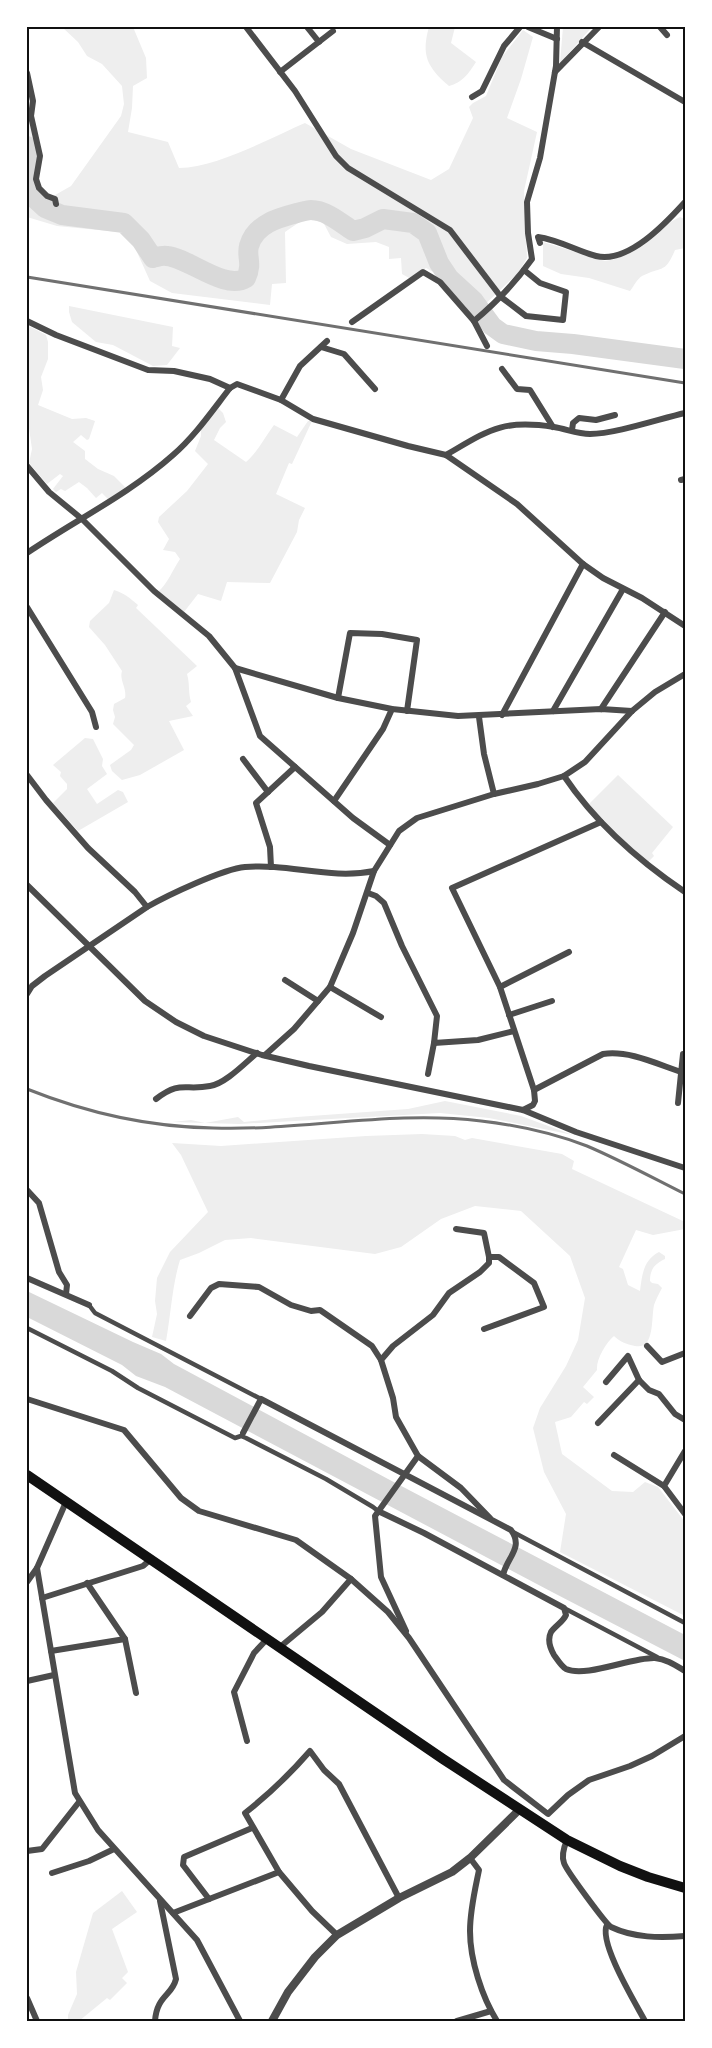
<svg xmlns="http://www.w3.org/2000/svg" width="712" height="2048" font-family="'Noto Serif',serif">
	<rect width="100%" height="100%" fill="#fff"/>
	<g fill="#eee">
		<path d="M62,27H133L146,58L147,78L133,86L132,108L128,132L168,142L179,168C218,167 268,139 305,123L351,149L431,180L449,169L473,118L469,107L473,103L486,96L502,57L523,30L533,37L521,79L507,118L537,132L524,191L527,258L518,273L477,312L450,281L426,268L411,279L402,274L401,258L389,259V247L376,242L347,244L331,237L323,222L304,219L285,232L286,283L272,284L270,305L172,293L150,281L132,241L119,232L57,226L27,217V85L30,96V117L37,158L34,173L48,199L71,186L121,116L124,104L122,86L102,64L87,56L78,42Z"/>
		<path d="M429,27H455L451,43L476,62C469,73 462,83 449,86C427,67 421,55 429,27Z"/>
		<path d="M563,27H592L560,63Z"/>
		<path d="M680,217L685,219V248L675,250C665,274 662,266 642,276C637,279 634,286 630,291L589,278L561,274L543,266V242L605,261C636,257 653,229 680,217Z"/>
		<path d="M69,306L173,327L172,346L180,348L167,365L153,366L113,345L96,342L72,322L69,312Z"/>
		<path d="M27,325L46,335L48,342V359L41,377L43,390L38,405L72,419L86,418L95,421L89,439L87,440L81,435L73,442L85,451V459L98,469L114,476L126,488L108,499L102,493L96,498L87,488L79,482L65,491L61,489L56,492L53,489L63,476L60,474L47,484L29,463L32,449L27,414Z"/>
		<path d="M218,408L223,413L226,422L220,428L214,440L246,462C258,452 264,438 274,425L297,437L308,421H312L292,464L289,463L276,494L305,508L299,520L297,532L270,583L227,582L221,601L198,594L184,612L158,592C168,583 172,571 180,559L175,552L163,550L169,539L158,522L159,517L187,491L208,464L195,451L201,436V429Z"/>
		<path d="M114,590C124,593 130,598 138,605L136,608L197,666L187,674C190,684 188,692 191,702L186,706L193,716L169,721L184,750L140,775L122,780L112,771L110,765L131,750L134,745L113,724L115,717L113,710L114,704L125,698C127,688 119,680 122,671L105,645L89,627L90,621L109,603Z"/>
		<path d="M85,738L93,739L103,759L102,766L107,774L87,789L97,804L118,790L123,792L128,802L78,831L53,803L67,789V784L60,776L61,772L53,765Z"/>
		<path d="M618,775L673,827L652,853L654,856L648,862L597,816L588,805Z"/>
		<path d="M445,1101L521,1116L573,1135L489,1118L440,1113L239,1124L172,1122L191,1120L205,1123L238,1117L244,1122L297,1117L408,1109Z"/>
		<path d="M422,1134L455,1136L465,1140L472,1138L562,1154L574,1161L572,1169L685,1222V1229L653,1235L636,1230L619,1267L623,1269L628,1285L640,1291C642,1276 643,1260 659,1252L665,1256V1259C654,1264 650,1270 650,1281L652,1283L658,1284L662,1288C659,1294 656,1299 654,1305C651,1319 655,1350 635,1346C626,1344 620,1342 614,1336C606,1343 596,1359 597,1370L583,1387L594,1397L587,1404L584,1402L571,1417L555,1422L562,1454L612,1491L633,1492L645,1482L658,1487L685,1522V1616L560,1552L566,1514L544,1472L533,1428L540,1408L566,1366L578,1340L585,1298L570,1256L521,1211L475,1206L441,1219L401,1247L375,1254L251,1238L225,1240L199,1253L180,1260C172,1286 171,1314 166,1341L152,1337L157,1314L155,1301L157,1278L170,1252L208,1212L181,1155L172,1143L221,1146L366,1136Z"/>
		<path d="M122,1891L137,1912L112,1929L128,1972L122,1978L127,1983L110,2000L107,1998L79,2021H68V2015L77,1994L76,1972L93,1913Z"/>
	</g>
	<path fill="#d9d9d9" d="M27,1291L133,1342L161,1354L174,1364L388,1479L685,1635V1661L552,1592L165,1387L136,1376L122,1365L27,1317Z"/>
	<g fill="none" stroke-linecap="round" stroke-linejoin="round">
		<g stroke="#d9d9d9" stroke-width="20">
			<path d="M27,146L29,157L27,176"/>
			<path d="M27,185L33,197L45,208L62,215L124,223L141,240L153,258C157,257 163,255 167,256C189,258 225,291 246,278C253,263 246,257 249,246C255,224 278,218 297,213C301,212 307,210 311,210C326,210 341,223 353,231L365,228L383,219L413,223L427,233L439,263L449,278L473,300L492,326L503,334L536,341L573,344L685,359"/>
		</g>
		<g stroke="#4c4c4c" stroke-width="4.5">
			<path d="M89,1305L95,1313L261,1399"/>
			<path d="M27,1328L112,1371L138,1388L235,1438L241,1436L246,1438L326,1479L373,1507L378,1511"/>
			<path d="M513,1532L685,1623"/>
			<path d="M564,1608L657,1657"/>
		</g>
		<g stroke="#4c4c4c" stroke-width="6">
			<path d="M246,27L295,91L336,156L348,168L450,230L501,297L526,316L563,320L566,292L540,283L524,270"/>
			<path d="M307,27L319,42"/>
			<path d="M528,27L557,39"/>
			<path d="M660,27L667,35"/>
			<path d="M582,42L685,102"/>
			<path d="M280,72L333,31"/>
			<path d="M555,72L599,27"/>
			<path d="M27,73L33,101L31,116L40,156L36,179L39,188L47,196L55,199L56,204"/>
			<path d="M472,97L482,91L504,46L520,27"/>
			<path d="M540,243L538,237C559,240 577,251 596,256C628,264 666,223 685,202"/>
			<path d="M27,321L56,335L148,370L174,371L210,379L230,388"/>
			<path d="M474,321C497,302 515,283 532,259L528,233L527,202L540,158L556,66L557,27"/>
			<path d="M352,322L423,272L440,282L474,321L487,346"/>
			<path d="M321,347L344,354L375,389"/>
			<path d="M502,369L517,389L530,390L553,427"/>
			<path d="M281,400L300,366L327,341"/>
			<path d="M572,430L573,423L579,418L596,420L615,415"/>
			<path d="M446,455C489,430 502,419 554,427C566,429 578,434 590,434C615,434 659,419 685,413"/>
			<path d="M27,466L49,492L82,519L154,591L209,636L235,668L260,736L353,818L390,845"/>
			<path d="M681,480L685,479"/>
			<path d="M27,553C76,520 129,494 173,455C195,436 212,411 230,388L237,384L281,400L313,419L408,446L446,455L517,504L583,564L603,578L642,598L685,626"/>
			<path d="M27,607L92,712L96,727"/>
			<path d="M235,668L338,698L392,709L458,716L601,709L632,711"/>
			<path d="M338,698L350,633L382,634L417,640L407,711"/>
			<path d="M601,709L665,612"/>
			<path d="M553,711L623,589"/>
			<path d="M502,715L583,564"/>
			<path d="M479,717L484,754L494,794"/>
			<path d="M243,759L268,792"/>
			<path d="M27,775L46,800L88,848L135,892L147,907"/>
			<path d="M564,776C595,822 639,861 685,892"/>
			<path d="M334,801L383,729L392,709"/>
			<path d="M271,867L270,847L256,803L295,767"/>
			<path d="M27,885L145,1001L176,1022L204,1036L262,1055L309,1066L523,1110L576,1132L685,1168"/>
			<path d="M368,893L376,896L384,903L402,946L437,1016L434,1043L478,1040L514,1031"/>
			<path d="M285,980L318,1001"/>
			<path d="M330,987L381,1017"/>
			<path d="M500,987L569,952"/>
			<path d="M27,994L32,986L45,976L147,907C168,895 223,869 245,867C289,863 330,880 374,871"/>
			<path d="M509,1015L552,1001"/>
			<path d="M265,1055L294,1029L330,987L353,933L374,871L399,831L417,818L494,794L538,784L564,776L585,762L632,711L655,692L685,674"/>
			<path d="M428,1074L434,1043"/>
			<path d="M534,1090L603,1054C629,1050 657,1064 681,1072"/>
			<path d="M156,1099C181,1080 184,1091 210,1086C225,1084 245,1063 257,1053"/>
			<path d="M678,1103L683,1054"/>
			<path d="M523,1110L533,1105L535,1101L534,1090L500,987L452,888L601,822"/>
			<path d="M27,1190L39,1203L59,1272L67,1285L66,1294"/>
			<path d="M27,1278L89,1305"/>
			<path d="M190,1316L211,1288L219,1284L259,1287L291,1305L311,1311L320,1310L372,1346L381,1360"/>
			<path d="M484,1329L544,1307L534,1283L499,1257H489"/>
			<path d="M647,1346L662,1362L685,1353"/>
			<path d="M606,1382L628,1356L639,1380L649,1390L659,1394L675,1414L685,1420"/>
			<path d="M27,1399L124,1430L181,1498L199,1511L296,1540L351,1579L388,1612L409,1638L504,1780L548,1814L568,1795L589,1780L630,1766L652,1756L685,1736"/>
			<path d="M598,1423L639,1380"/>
			<path d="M243,1433L261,1399L511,1530C524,1548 507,1557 503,1575"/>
			<path d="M685,1451L664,1486L685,1514"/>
			<path d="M614,1455L664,1486"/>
			<path d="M418,1456L461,1488L490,1518"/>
			<path d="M378,1511L424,1533L564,1608L566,1615C563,1622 555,1626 551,1632C547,1640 550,1648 554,1655C557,1659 561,1666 566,1669C586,1678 632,1657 655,1658C666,1659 675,1665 685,1671"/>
			<path d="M37,1568L75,1793L98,1830L197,1940L240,2021"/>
			<path d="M27,1582L37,1568L66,1502"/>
			<path d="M87,1583L125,1639L136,1693"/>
			<path d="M42,1598L143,1566L151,1559"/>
			<path d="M406,1631L381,1577L375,1516L418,1456L396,1417L393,1398L381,1360L393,1346L433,1315L449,1293L480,1272L489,1263V1257L484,1233L456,1229"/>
			<path d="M280,1647L322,1612L351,1579"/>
			<path d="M51,1651L125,1639"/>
			<path d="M27,1681L54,1675"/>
			<path d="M247,1741L234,1692L254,1653L268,1638"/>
			<path d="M567,1840C564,1847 561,1855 564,1863C566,1870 606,1924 611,1927C634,1938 660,1938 685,1936"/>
			<path d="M27,1851L42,1849L79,1802"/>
			<path d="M470,1858L479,1870C475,1890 470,1910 470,1931C470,1960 482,1997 497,2021"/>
			<path d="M52,1873L89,1861L114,1849"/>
			<path d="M209,1899L183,1865L184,1857L252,1828"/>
			<path d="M173,1913L279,1872"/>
			<path d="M607,1925C598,1942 636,2004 645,2021"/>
			<path d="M337,1935L312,1911L279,1872L245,1813C268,1795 290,1774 310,1751L324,1770L339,1784L399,1898"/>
			<path d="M27,1998L37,2021"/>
			<path d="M155,2021C157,1995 172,1996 176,1979L160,1901"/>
			<path d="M457,2021L491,2011"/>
		</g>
		<path stroke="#4c4c4c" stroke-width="8" d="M272,2021L288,1992L315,1957L337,1935L399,1898L452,1872L470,1858L520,1809"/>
		<path stroke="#111" stroke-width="10" d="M27,1475L443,1759L567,1840L620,1866L648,1877L685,1888"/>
		<g stroke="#707070" stroke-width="3">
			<path d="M27,277L685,383"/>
			<path d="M27,1089C87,1113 148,1127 213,1128C302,1131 391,1110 481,1121C516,1125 553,1133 587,1146C620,1160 653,1178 685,1194"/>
		</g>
	</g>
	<rect width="712" height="2048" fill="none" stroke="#ffffff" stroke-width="57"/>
	<rect x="28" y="28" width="656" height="1992" fill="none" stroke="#111" stroke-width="2"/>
</svg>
